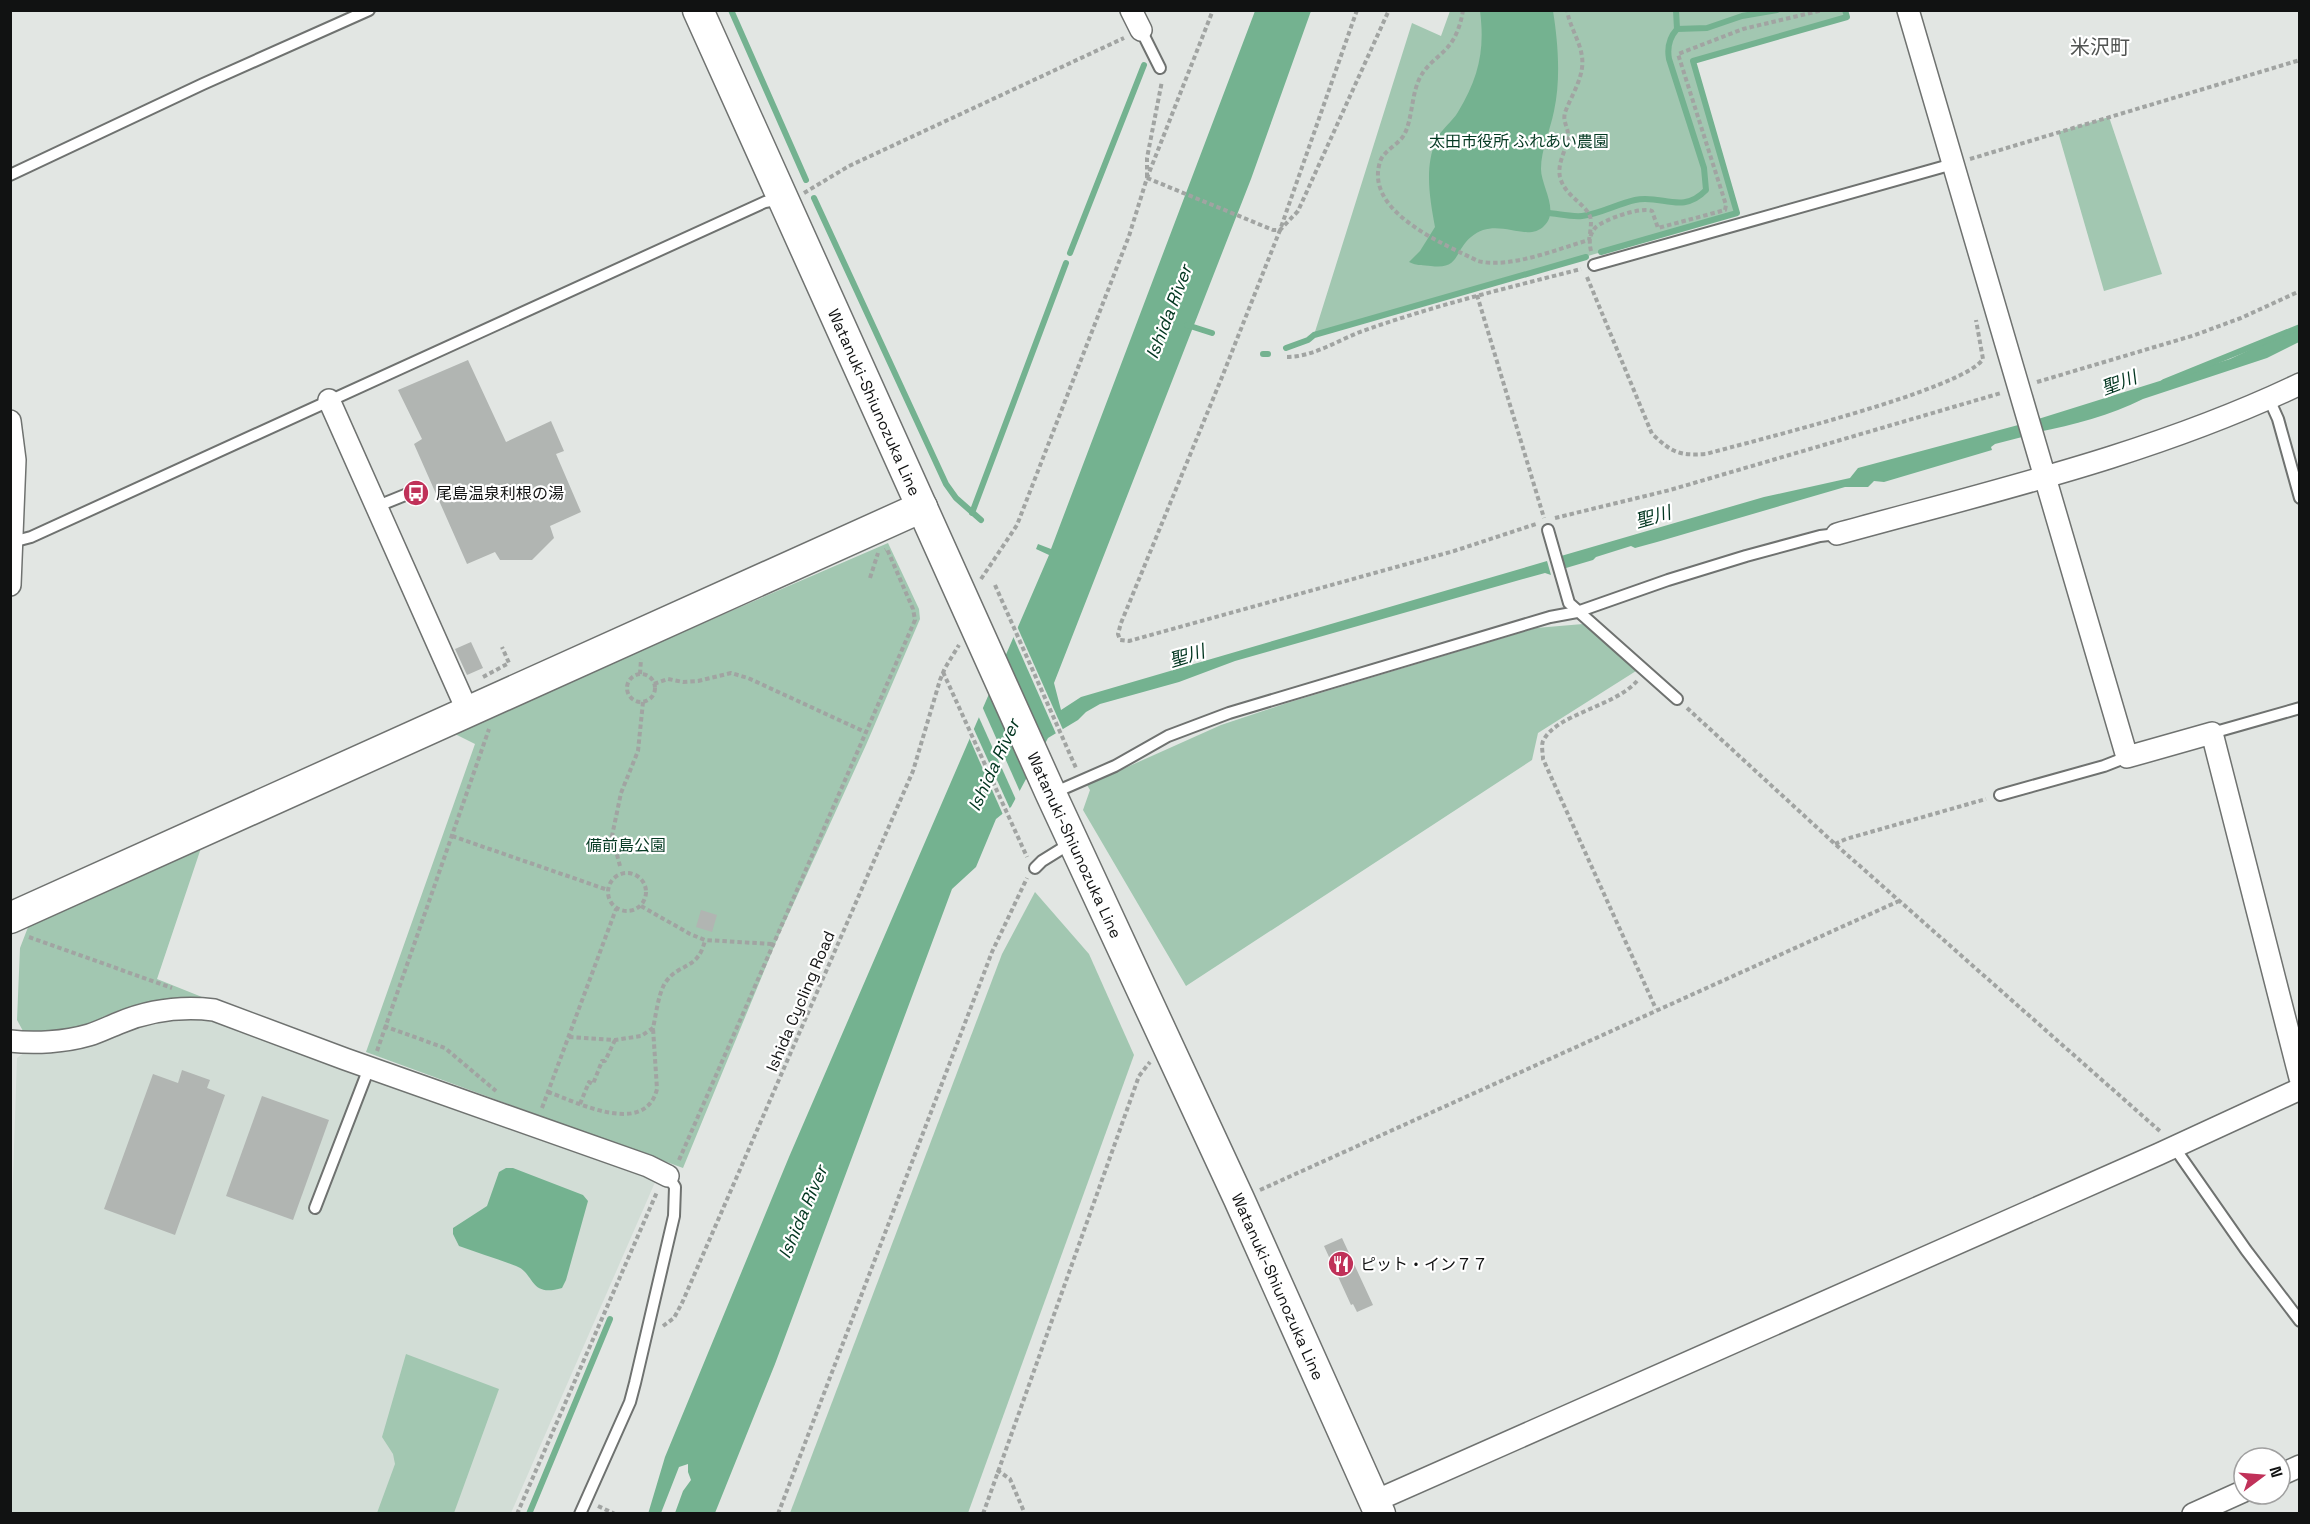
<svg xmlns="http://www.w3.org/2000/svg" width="2310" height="1524" font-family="'Space Grotesk','Noto Sans JP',sans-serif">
	<rect width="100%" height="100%" fill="#e2e6e3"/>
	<path fill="#d2ddd6" d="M186,1018L223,1023L334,1067L656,1180L511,1513L11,1514V1236L17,1058L25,1052L96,1043L147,1024Z"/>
	<g fill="#a2c7b1">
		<path d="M1450,11H1845L1847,17L1693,61L1737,213L1314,335L1412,23L1441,36Z"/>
		<path d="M2109,117L2162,274L2104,291L2058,132Z"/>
		<path d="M888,543L919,609L920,619L866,745L776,942L683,1168L366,1052L475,744L451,732Z"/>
		<path d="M1583,624L1636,671L1538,733L1532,760L1186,986L1083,810L1090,790L1087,785L1221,725L1287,703L1536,628Z"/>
		<path d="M202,845L157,979L207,999C175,999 143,1001 112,1013C104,1016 96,1022 87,1025C67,1033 45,1033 23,1031L17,1020L20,948L30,922Z"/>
		<path d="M1035,892L1089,954L1134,1055L968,1513H790L1002,954Z"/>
		<path d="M406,1354L499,1389L454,1513H377L395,1464L393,1454L382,1437Z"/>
	</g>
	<g fill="#74b290">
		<path d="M1255,11H1311L1251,179L1054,683L1061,710L1081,697L1547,561L1551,575L1545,573L1523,579L1235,661L1179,682L1100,704L1086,712L1078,720L1048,738L1011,807L996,819L976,867L952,889L775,1364L715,1513H675L683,1491L691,1480L688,1472V1464L679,1467L661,1513L648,1514L665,1457L789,1157L1049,555L1036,549L1038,544L1051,549Z"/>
		<path d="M1480,11H1553C1558,42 1561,79 1554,111C1550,131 1541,150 1541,169C1541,186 1560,211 1544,226C1526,244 1497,215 1471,237C1454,251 1460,270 1431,266C1423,265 1417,266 1409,262L1420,251L1435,227C1430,200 1424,167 1436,141C1441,129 1452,122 1458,112C1479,77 1485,50 1480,11Z"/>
		<path d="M2299,327V342L2267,358L2143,399C2111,415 2073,425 2038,432L2035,420L2230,359Z"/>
		<path d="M2022,424L2026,436L1995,444L1991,447L1992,450L1884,482L1874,481L1868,487H1845L1657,542L1635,548L1631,546L1596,557L1593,560L1566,568L1561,556L1764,497L1850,478L1858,468Z"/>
		<path d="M506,1168H513L583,1195L588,1201L566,1280L562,1288C529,1298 535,1273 516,1266C498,1259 478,1253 459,1246L453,1234V1228L487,1206L499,1172Z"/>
	</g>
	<g fill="#e2e6e3">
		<path d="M1016,624L1064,732L1057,736L1012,634Z"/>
		<path d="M981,704L1021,794L1017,802L977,713Z"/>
		<path d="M972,725L1011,811L1004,817L968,735Z"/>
	</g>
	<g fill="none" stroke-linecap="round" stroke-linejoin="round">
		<g stroke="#74b290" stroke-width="6">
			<path d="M731,10L806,180"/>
			<path d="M1676,10L1677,29"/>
			<path d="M814,198L946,484L956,498L981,520"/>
			<path d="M1549,213C1559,214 1571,217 1582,216C1600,214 1617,204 1635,200C1662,194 1682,215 1706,190L1704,168L1669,59C1667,48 1669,38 1677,29L1707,28L1742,16L1777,10"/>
			<path d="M1601,252L1737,213L1693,61L1847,17L1845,10"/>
			<path d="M1070,253L1144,65"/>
			<path d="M1187,325L1212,333"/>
			<path d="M1286,348L1308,340L1314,335L1586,257"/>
			<path d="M1263,354H1268"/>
			<path d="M2164,382L2300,327"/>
			<path d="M972,513L1066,263"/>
			<path d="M529,1514L610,1319"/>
		</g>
	</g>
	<g fill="#b1b5b2">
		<path d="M468,360L506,442L551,421L564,451L556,454L581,512L550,526L554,538L532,560H500L495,552L467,564L414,444L422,439L398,390Z"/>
		<path d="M471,642L483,668L467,675L455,649Z"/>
		<path d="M701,910L717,915L712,932L696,927Z"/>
		<path d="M182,1070L210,1080L207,1088L225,1095L175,1235L104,1209L153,1074L178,1083Z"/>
		<path d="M262,1096L329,1120L293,1220L226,1196Z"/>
		<path d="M1342,1238L1373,1305L1357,1312L1353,1304L1351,1305L1324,1246Z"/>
	</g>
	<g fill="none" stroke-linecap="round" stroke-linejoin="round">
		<g stroke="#6f7270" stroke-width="14">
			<g id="lane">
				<path d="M1141,30L1160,68"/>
				<path d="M10,175L203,84L369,10"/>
				<path d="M1594,265L1953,164"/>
				<path d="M2269,399L2278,419L2300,498"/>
				<path d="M378,506L410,493"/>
				<path d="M1548,530L1569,603L1677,699"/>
				<path d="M12,542L31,537L765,202L781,199"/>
				<path d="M2212,733L2300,708"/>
				<path d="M1051,794L1115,766L1168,736L1229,713L1550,617L1577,612L1668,580L1746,556L1820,536L1837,534"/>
				<path d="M2000,795L2104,766L2127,757"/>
				<path d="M1035,868L1042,861L1071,843"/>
				<path d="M2174,1147L2246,1250L2300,1321"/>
				<path d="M315,1208L369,1068"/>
				<path d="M580,1514L630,1402L635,1383L674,1216L675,1187L668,1176"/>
			</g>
		</g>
		<g stroke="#6f7270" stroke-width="24">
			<g id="street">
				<path d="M1131,10L1141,30"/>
				<path d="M1908,10L2127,757L2212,733L2300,1078"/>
				<path d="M329,400L468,712"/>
				<path d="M10,421L15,460L10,585"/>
				<path d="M1837,534C1993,491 2154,454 2300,384"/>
				<path d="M10,1041C35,1044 65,1042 89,1035C99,1032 109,1027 119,1023C150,1010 180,1006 214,1010L345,1059L648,1166L668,1176"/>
				<path d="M2280,1475L2300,1466"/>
				<path d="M1375,1501L2159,1154L2300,1089"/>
				<path d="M2193,1514L2244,1491"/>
			</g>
		</g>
		<g stroke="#6f7270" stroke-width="33">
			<g id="secondary">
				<path id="s1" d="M698,10L1051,794L1239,1199L1380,1514"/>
				<path d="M10,918L922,507"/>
			</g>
		</g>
		<g stroke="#a1a4a2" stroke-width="4" stroke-dasharray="4.5 3" stroke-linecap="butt">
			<path d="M1357,10L1280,230L1222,377L1121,623L1118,634L1120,640L1129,641L1454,551L1536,524"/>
			<path d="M1463,10C1461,24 1456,38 1447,48C1439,57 1428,64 1422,74C1411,91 1413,119 1404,135C1398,145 1383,151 1380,162C1364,212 1444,244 1478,261C1510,269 1557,249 1589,240C1590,234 1591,227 1591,221C1590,205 1565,198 1560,177C1557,163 1566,151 1568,137C1569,127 1561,121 1566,110C1571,97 1580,83 1582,68C1585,47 1570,30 1567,10"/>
			<path d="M1970,159L2300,60"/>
			<path d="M1147,177V158L1162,81"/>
			<path d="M1147,178L1273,230H1280L1298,211L1389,10"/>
			<path d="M804,193L849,166L1124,38"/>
			<path d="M1591,251C1589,242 1589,236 1595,228C1602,220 1642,206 1652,211L1658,228L1725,210L1726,205L1678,54L1743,29L1823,10"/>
			<path d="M1587,277L1652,434C1672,452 1678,456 1706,454C1752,441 1963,390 1983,359L1976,320"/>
			<path d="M1477,295L1544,518"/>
			<path d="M1287,357C1312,357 1337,341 1360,332C1432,306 1507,288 1581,269"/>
			<path d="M2037,382L2195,335L2241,318L2300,291"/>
			<path d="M1555,518L1670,490L2001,393"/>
			<path d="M870,578L878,553"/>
			<path d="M981,579L1017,525L1129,236L1147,178L1213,10"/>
			<path d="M995,585L1076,768"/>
			<path d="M943,672L1027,857"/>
			<path d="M640,674L641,659"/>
			<circle cx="641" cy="688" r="14"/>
			<path d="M483,677L509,663L502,647"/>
			<path d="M1637,681C1614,707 1556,714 1543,741C1541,746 1543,754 1543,759L1656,1009"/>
			<path d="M654,684L668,679L683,682L698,681L731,673L748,678L865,732"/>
			<path d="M1687,708L1835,844L2162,1133"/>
			<path d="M452,836L608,890"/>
			<path d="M1835,844L1846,839L1986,799"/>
			<path d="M620,866L612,836L621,793L638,751L643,702"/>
			<circle cx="627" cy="892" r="19"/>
			<path d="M641,906L690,934L705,940L772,944"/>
			<path d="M29,937L172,988"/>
			<path d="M384,1026L445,1048L496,1091"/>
			<path d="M569,1037L615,1040L641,1036L653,1028C656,1015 658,995 665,983C679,962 698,971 705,940"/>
			<path d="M377,1051L489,729"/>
			<path d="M548,1092C579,1103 645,1137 657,1089L653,1028"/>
			<path d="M580,1104L589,1082L593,1084L602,1061H605L615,1040"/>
			<path d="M542,1108L616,909"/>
			<path d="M679,1160L915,620L913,609L887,549L885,550"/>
			<path d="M1260,1190L1899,901"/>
			<path d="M663,1326L674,1318L682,1303L913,771L940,680L945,668L959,645"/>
			<path d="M997,1470L1010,1479L1025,1514"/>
			<path d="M598,1506L615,1514"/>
			<path d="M517,1514L657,1192"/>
			<path d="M778,1514L992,952L1027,878"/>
			<path d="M983,1514L1139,1076L1150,1062"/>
		</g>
		<use href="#lane" stroke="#fff" stroke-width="10"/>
		<use href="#street" stroke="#fff" stroke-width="21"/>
		<use href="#secondary" stroke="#fff" stroke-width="30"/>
	</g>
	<defs>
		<g id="bus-disc" transform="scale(1.35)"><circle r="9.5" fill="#c03159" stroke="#fff"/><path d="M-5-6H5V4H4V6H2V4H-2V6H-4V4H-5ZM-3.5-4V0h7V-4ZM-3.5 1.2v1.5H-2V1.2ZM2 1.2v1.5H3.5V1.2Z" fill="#fff"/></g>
		<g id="restaurant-disc" transform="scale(1.35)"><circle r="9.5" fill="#c03159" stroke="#fff"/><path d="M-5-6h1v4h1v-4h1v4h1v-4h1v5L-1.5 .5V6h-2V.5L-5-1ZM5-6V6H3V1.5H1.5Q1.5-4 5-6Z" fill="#fff"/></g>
	</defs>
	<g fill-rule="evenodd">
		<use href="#bus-disc" x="416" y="493"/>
		<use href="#restaurant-disc" x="1341" y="1264"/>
	</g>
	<g text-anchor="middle" stroke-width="4.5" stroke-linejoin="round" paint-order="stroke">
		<g font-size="16" fill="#053a23" stroke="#fff">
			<text x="1519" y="147">太田市役所 ふれあい農園</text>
			<text x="626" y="851">備前島公園</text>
		</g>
		<g font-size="16" fill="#111212" stroke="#fff">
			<text dy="6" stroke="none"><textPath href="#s1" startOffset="430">Watanuki-Shiunozuka Line</textPath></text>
			<text dy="6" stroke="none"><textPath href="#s1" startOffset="916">Watanuki-Shiunozuka Line</textPath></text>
			<text transform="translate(800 1001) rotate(-67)" y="6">Ishida Cycling Road</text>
			<text dy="6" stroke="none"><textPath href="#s1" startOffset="1402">Watanuki-Shiunozuka Line</textPath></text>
		</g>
		<g font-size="16" fill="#111212" stroke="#fff" text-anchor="start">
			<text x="436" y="499">尾島温泉利根の湯</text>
			<text x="1360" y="1270">ピット・イン７７</text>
		</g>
		<g font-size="18" font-style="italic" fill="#00351f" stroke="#fff">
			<text transform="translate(1169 312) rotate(-69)" y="6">Ishida River</text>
			<text transform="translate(2119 383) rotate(-21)" y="6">聖川</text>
			<text transform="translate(1653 517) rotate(-16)" y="6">聖川</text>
			<text transform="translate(1187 656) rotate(-17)" y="6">聖川</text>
			<text transform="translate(994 765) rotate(-65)" y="6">Ishida River</text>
			<text transform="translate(803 1212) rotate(-67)" y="6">Ishida River</text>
		</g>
		<g font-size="20" fill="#505351" stroke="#fff">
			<text x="2100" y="54">米沢町</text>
		</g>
	</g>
	<rect width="2310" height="1524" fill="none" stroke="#111212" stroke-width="24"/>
	<g transform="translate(2262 1476) rotate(74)"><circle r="28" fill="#ffffff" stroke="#a0a0a0" stroke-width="1.5"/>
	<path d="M0-4.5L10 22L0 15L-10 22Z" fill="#c03159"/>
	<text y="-9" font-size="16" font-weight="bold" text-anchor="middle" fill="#111212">N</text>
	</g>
</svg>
